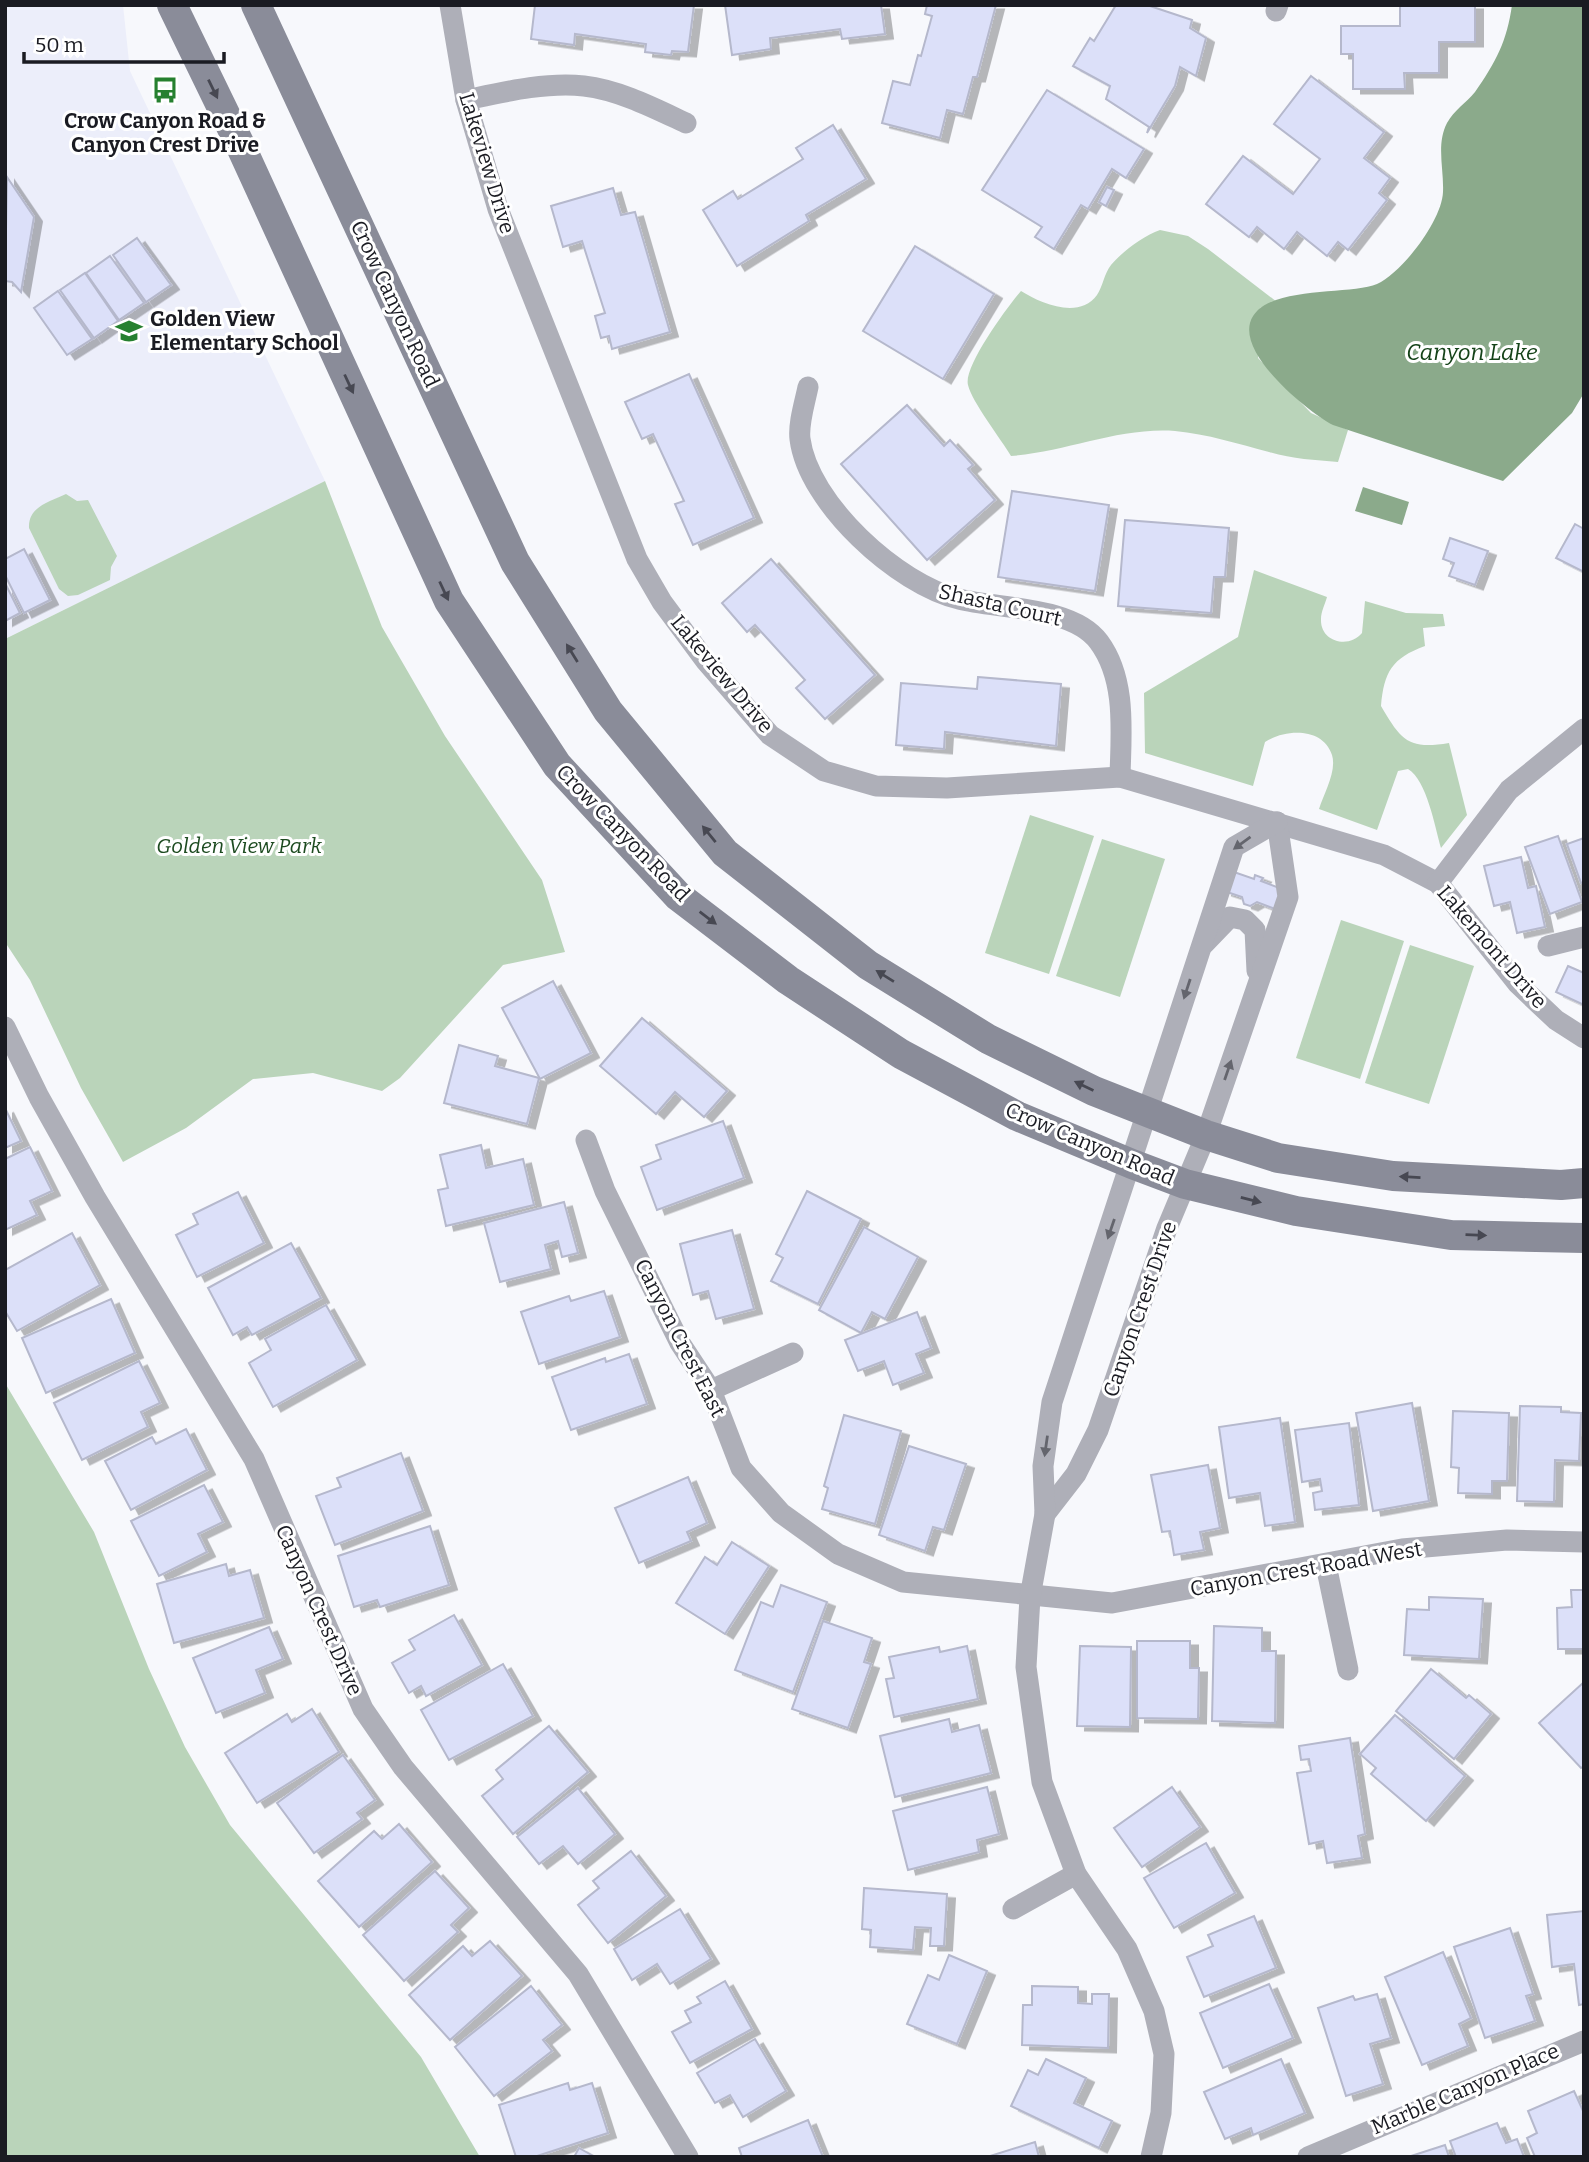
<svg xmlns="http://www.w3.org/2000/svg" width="1589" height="2162" font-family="Bitter,serif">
	<defs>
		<filter id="shadow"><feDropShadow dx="8" dy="4.5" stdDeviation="0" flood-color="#0004"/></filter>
	</defs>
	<rect width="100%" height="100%" fill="#f7f8fc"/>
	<path fill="#eceefa" d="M5,5H123L130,71L325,481L5,639Z"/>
	<g fill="#bad4ba">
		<path d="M1160,230L1188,236L1208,249L1277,302L1260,308L1258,358L1311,413L1348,430L1338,462C1315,460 1292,459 1269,452C1239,444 1207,434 1175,431C1119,427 1066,452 1011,456C1001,439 972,402 968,385C963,367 1008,306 1021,291C1040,303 1079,320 1097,295C1103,286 1104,274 1111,265C1123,251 1143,236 1160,230Z"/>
		<path d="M325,481L382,627L445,736L542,880L565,952L503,965L400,1078L382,1091L313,1073L253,1079L186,1128L123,1162L81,1088L30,980L5,942V639Z"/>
		<path d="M66,494L77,501L88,500L117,556L111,567L110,580L78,595L68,596L59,589L29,528C28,506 50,502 66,494Z"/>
		<path d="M1254,570L1327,597C1325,604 1321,612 1321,619C1320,642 1349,649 1362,633L1365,601L1406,613L1443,614L1445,626L1423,628L1425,646C1392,658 1384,672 1381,706C1401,740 1408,750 1449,743L1467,815L1441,848C1435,828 1427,780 1408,769L1398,771L1377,830L1319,809C1324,793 1337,771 1332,755C1323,727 1285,729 1265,742L1253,786L1145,753L1144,693L1238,637Z"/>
		<path d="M1030,815L1094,836L1049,974L985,953Z"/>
		<path d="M1102,839L1165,859L1120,997L1056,976Z"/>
		<path d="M1341,920L1404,941L1360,1079L1296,1058Z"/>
		<path d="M1410,945L1474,966L1429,1104L1365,1083Z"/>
		<path d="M5,1383L94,1532L149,1669L185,1747L230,1825L421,2057L480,2157H5Z"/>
	</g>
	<g fill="#8baa8b">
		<path d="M1512,5H1584V393L1572,413L1503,481L1333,425C1307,411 1241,357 1250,323C1261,284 1350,296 1377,284C1403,272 1442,220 1443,192C1444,169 1436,144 1447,123C1454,110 1466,103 1475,92C1496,62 1507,41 1512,5Z"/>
		<path d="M1363,487L1409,502L1402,525L1355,511Z"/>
	</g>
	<g fill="#dce0f9" stroke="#b5b8cc" stroke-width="2" filter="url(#shadow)">
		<path d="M535,5H694L688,52L672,51L671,55L645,52L646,44L575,34L574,45L531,39Z"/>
		<path d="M725,5H881L885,34L842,39L840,29L770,38L771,49L732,55Z"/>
		<path d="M927,5H996L977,77H973L963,114L947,110L940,138L882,123L893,81L910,85L918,55L921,56L932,16L925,14Z"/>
		<path d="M1116,5H1147L1192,20L1190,28L1206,38L1196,76L1180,67L1175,86L1147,133L1149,127L1106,99L1110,86L1073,66L1090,38L1094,41Z"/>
		<path d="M1400,5H1475V42H1439V73H1404L1405,89H1353V54H1341V26H1400Z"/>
		<path d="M1311,76L1384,132L1364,158L1390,178L1379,193L1387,200L1348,250L1338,242L1327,256L1297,232L1284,249L1257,227L1249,237L1206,204L1243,156L1293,194L1320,159L1274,124Z"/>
		<path d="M1047,90L1144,149L1126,178L1112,169L1088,209L1081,205L1054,249L1035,237L1042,227L982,190Z"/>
		<path d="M833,125L866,179L806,215L809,221L737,266L703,210L733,191L738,199L803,159L796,148Z"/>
		<path d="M7,177L34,217L21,292L12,282L5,281Z"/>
		<path d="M1107,187L1114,190L1106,206L1099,202Z"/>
		<path d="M613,188L621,215L635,212L670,332L612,349L609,336L601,338L595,316L605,313L582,241L563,247L551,206Z"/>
		<path d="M137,238L171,285L146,302L113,255Z"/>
		<path d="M915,246L994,294L943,379L863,331Z"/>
		<path d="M110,256L144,303L119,320L86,273Z"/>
		<path d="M85,273L118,321L94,338L60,290Z"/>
		<path d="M58,291L92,339L67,355L34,308Z"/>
		<path d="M689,374L754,518L693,545L675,504L684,501L653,434L642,439L625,402Z"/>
		<path d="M907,405L944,446L950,440L973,465L968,469L995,500L927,560L841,464Z"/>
		<path d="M1012,491L1109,505L1095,591L998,577Z"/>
		<path d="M1125,520L1229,528L1225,577H1214L1211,613L1118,606Z"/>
		<path d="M1575,524L1584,529V572L1556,558Z"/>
		<path d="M1450,538L1488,551L1475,585L1449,576L1454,563L1443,559Z"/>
		<path d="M24,549L50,600L24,613L5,575V559Z"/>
		<path d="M771,559L875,675L825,719L796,688L805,680L755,625L747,632L722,603Z"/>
		<path d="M5,583L20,613L5,621Z"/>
		<path d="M978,677L1061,684L1056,746L945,732L944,749L896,745L901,683L977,689Z"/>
		<path d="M1558,836L1582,902L1550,914L1525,847Z"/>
		<path d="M1584,838V882L1581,883L1567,844Z"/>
		<path d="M1521,857L1528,888L1536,886L1545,927L1517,933L1510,902L1494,906L1484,866Z"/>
		<path d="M1231,871L1254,879L1255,875L1263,878L1261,881L1282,889L1275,909L1257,902L1250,906L1244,904L1242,897L1224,891Z"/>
		<path d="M1568,966L1584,973V1005L1556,992Z"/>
		<path d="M553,981L591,1053L540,1079L502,1008Z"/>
		<path d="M642,1018L727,1091L704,1117L675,1092L656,1114L600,1066Z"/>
		<path d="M459,1045L498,1056L495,1066L539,1078L527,1124L444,1103Z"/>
		<path d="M5,1108L21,1141L5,1148Z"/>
		<path d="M723,1121L744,1178L657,1210L641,1167L661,1159L656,1145Z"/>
		<path d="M481,1145L486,1168L523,1159L534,1205L446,1226L438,1190L448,1188L440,1155Z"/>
		<path d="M30,1147L52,1191L30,1201L37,1215L5,1230V1159Z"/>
		<path d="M807,1191L861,1219L818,1304L771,1281L783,1258L776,1254Z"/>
		<path d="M238,1192L264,1243L197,1277L176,1235L198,1224L193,1214Z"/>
		<path d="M564,1202L578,1253L562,1257L558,1241L545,1245L551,1269L500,1282L484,1223Z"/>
		<path d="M864,1227L918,1257L885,1319L872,1312L861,1333L819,1310Z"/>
		<path d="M732,1230L754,1309L716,1319L708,1291L693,1295L680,1244Z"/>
		<path d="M72,1233L100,1285L17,1331L5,1311V1270Z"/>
		<path d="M291,1243L321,1298L252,1335L247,1327L233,1335L208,1288Z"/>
		<path d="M604,1291L620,1337L539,1364L521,1312L569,1296L571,1301Z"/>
		<path d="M111,1299L135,1353L46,1393L22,1338Z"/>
		<path d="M326,1305L357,1360L273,1407L249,1363L271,1350L265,1339Z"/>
		<path d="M917,1312L931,1348L916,1354L924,1373L893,1385L884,1361L858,1371L845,1340Z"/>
		<path d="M629,1354L647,1404L571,1430L552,1377L605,1358L606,1362Z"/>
		<path d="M139,1361L160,1403L141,1412L148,1427L82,1460L54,1403Z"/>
		<path d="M1412,1403L1429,1501L1373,1511L1356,1413Z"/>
		<path d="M1520,1406L1561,1407V1412L1581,1413L1579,1461L1555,1460L1554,1502L1517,1501Z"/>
		<path d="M1453,1411L1509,1413L1507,1481H1492V1494L1458,1493L1459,1468L1451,1467Z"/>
		<path d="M844,1415L901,1431L875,1524L822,1509L828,1488L824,1486Z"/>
		<path d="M1280,1418L1295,1522L1265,1526L1260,1493L1229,1498L1219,1427Z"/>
		<path d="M1349,1423L1359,1505L1315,1510L1313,1493L1322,1491L1320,1479L1302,1482L1295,1430Z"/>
		<path d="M186,1429L207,1470L131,1510L105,1461L152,1437L156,1444Z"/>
		<path d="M909,1446L966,1464L944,1530L933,1527L925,1551L879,1535Z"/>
		<path d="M401,1453L423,1511L335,1545L316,1496L341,1487L337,1478Z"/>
		<path d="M1208,1465L1220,1528L1200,1532L1204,1550L1174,1555L1170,1531L1162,1532L1151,1475Z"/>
		<path d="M688,1477L707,1523L687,1532L691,1541L639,1563L615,1508Z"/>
		<path d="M204,1485L223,1522L198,1534L207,1552L159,1576L131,1521Z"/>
		<path d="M430,1526L449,1585L380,1607L377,1600L354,1607L338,1556Z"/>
		<path d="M732,1542L769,1566L725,1634L676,1603L705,1557L717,1565Z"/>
		<path d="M226,1564L229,1576L250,1570L264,1618L174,1643L157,1584Z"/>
		<path d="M781,1585L827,1602L793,1692L735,1670L761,1602L773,1607Z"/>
		<path d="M1571,1590H1584V1649H1558L1557,1608L1572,1607Z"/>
		<path d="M1429,1597L1483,1599L1479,1659L1404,1655L1407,1609L1429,1610Z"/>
		<path d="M454,1615L482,1665L426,1696L421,1686L409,1693L392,1663L415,1650L409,1640Z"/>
		<path d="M823,1621L872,1638L864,1662L871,1664L848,1728L792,1709Z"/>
		<path d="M1214,1626L1262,1628V1651H1276L1275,1723L1212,1721Z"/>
		<path d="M269,1627L283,1659L256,1670L265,1693L216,1713L193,1658Z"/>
		<path d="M1137,1641H1190V1668H1199L1198,1719L1137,1718Z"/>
		<path d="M967,1646L978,1699L894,1717L886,1679L894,1678L889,1657L939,1647L940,1652Z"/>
		<path d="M1080,1646L1131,1647L1130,1727L1077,1726Z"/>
		<path d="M503,1664L533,1716L449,1760L421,1710Z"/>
		<path d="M1431,1669L1466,1698L1469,1695L1491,1714L1454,1759L1396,1711Z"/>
		<path d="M1584,1682V1766L1581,1768L1539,1723Z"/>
		<path d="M312,1709L339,1752L257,1803L225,1753L287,1714L292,1722Z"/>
		<path d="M1395,1715L1465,1776L1426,1821L1371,1774L1376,1768L1360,1754Z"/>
		<path d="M949,1719L952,1732L979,1725L991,1773L895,1797L880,1736Z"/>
		<path d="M549,1726L588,1772L513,1834L482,1796L503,1779L496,1770Z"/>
		<path d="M1350,1738L1365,1834L1358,1836L1362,1858L1327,1863L1323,1841L1309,1844L1297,1773L1311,1771L1309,1759L1301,1760L1299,1746Z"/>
		<path d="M343,1755L375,1800L357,1813L362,1819L314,1853L277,1803Z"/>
		<path d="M987,1787L999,1834L977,1840L979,1852L908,1870L893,1811Z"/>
		<path d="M1172,1787L1200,1827L1142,1867L1114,1828Z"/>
		<path d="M578,1788L615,1834L578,1864L563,1846L539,1864L517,1837Z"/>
		<path d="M399,1824L432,1862L359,1927L318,1881L374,1831L382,1839Z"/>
		<path d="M1206,1843L1235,1893L1174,1928L1144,1878Z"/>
		<path d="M631,1851L666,1896L608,1943L578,1905L599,1888L593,1881Z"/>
		<path d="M435,1871L469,1908L451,1925L458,1932L404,1981L363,1935Z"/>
		<path d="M864,1888L947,1894L944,1946H930L931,1928L915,1927L913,1950L870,1947L871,1930L862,1929Z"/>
		<path d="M680,1909L711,1959L670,1984L657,1964L632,1980L614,1949Z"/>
		<path d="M1584,1911V2004L1579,2005L1574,1964L1552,1967L1547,1915Z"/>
		<path d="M1254,1916L1276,1968L1204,1997L1187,1957L1213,1946L1208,1935Z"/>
		<path d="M1510,1928L1533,1994L1526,1996L1535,2021L1485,2038L1454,1947Z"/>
		<path d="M490,1941L522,1976L450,2040L409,1995L463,1946L472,1956Z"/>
		<path d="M1443,1952L1471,2018L1459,2024L1468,2046L1422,2065L1385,1977Z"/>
		<path d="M949,1955L987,1971L957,2044L907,2024L928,1975L939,1980Z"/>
		<path d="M725,1981L752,2029L690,2063L672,2032L691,2022L685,2011L701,2003L697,1997Z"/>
		<path d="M1269,1984L1293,2038L1223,2068L1200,2013Z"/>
		<path d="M531,1986L562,2025L543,2040L552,2051L494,2096L455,2047Z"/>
		<path d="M1032,1986L1078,1987V2003L1092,2004V1994H1109L1108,2048L1022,2045L1023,2005H1032Z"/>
		<path d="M1377,1994L1391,2038L1370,2044L1383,2084L1346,2096L1318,2008L1353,1996L1355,2000Z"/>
		<path d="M755,2039L786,2091L743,2117L730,2095L715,2103L697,2073Z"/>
		<path d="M1046,2059L1086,2078L1074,2103L1112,2121L1099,2148L1011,2106L1028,2070L1038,2075Z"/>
		<path d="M1281,2059L1305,2113L1253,2135L1251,2128L1225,2139L1204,2092Z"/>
		<path d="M568,2083L570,2090L592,2083L608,2133L534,2157H516L499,2105Z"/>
		<path d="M1574,2091L1584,2113V2157H1535L1527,2138L1537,2133L1528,2111Z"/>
		<path d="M808,2120L823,2157H742L739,2148Z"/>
		<path d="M1497,2123L1506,2143L1517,2139L1524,2157H1456L1450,2141Z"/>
		<path d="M1035,2142L1039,2157H987Z"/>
		<path d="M1445,2145L1449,2157H1408Z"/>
		<path d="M579,2148L595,2157H574Z"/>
	</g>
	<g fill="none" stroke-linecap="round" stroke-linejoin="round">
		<g stroke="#aeafb8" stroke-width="21">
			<path d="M450,5L466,100L498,209L637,559L662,602L705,660L770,735L824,771L876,786L947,788L1120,777L1384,855L1438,883L1518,984L1556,1020L1584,1038"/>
			<path d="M1276,11L1278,5"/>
			<path d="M466,100C504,92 545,82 584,86C619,90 654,108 686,123"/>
			<path d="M808,387C805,402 798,424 800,439C808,503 898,585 959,599C998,609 1073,606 1099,642C1127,680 1121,733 1120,777"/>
			<path d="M1438,883L1509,790L1584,729"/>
			<path d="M1204,944L1230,917L1245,920L1255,930L1257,971"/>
			<path d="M1548,946L1584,937"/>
			<path d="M5,1027L39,1097L95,1197L254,1459L363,1709L403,1767L578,1974L688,2157"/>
			<path d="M586,1140L605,1191L680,1343L711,1390L741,1468L781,1513L838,1554L903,1582L1112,1603L1402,1549L1507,1540L1584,1542"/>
			<path d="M711,1390L793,1353"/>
			<path d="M1045,1514L1076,1474L1098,1430L1167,1228L1206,1135L1288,897L1277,822"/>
			<path d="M1326,1565L1348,1670"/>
			<path d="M1013,1909L1076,1874"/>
			<path d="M1151,2157L1161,2113L1164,2054L1154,2011L1127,1949L1076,1874L1042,1782L1026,1667L1030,1597L1045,1514L1043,1466L1052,1402L1234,847L1277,822"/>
			<path d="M1308,2157L1584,2041"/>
		</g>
		<g stroke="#8a8c99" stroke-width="30">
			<path d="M172,5L242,149L449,601L557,765L678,896L788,980L901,1054L1017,1116L1132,1164L1185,1184L1296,1211L1451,1235L1584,1238"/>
			<path d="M256,5L515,562L608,711L725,853L868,965L988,1039L1094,1091L1206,1135L1278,1158L1393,1176L1561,1185L1584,1183"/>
		</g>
	</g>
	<defs><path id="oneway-solid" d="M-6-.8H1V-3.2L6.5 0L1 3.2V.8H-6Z" transform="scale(1.75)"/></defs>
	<g fill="#474852">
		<use href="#oneway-solid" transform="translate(213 89) rotate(64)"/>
		<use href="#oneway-solid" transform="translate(349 384) rotate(65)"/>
		<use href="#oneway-solid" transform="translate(444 591) rotate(65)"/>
		<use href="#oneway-solid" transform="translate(572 653) rotate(-122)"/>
		<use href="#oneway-solid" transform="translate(709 834) rotate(-129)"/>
		<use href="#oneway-solid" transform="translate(708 918) rotate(37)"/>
		<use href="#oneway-solid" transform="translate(885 976) rotate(-148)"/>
		<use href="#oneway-solid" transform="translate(1084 1086) rotate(-154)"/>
		<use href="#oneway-solid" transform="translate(1410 1177) rotate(-177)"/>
		<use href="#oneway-solid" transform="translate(1251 1200) rotate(14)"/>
		<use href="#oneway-solid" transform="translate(1476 1235) rotate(2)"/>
	</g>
	<g fill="#64656d">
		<use href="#oneway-solid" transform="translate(1242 843) rotate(144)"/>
		<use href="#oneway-solid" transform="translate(1187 989) rotate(108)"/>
		<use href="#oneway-solid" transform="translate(1228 1070) rotate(-71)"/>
		<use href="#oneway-solid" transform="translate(1111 1229) rotate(109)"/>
		<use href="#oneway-solid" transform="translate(1046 1446) rotate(98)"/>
	</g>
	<defs>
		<g id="bus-bare" transform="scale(2.1)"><path d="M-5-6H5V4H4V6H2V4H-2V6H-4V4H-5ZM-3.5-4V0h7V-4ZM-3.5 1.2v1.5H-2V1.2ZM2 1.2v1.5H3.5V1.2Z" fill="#26802f" stroke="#fff" stroke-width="2.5" paint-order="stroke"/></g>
		<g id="school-bare" transform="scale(2.1)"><path d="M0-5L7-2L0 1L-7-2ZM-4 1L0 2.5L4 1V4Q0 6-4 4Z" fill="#26802f" stroke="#fff" stroke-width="2.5" paint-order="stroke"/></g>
	</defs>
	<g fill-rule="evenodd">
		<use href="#bus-bare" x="165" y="90"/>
		<use href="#school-bare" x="129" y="331"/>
	</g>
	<g text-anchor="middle" stroke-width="6" stroke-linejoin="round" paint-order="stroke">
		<g font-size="21" font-weight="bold" fill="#1a1b22" stroke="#fff">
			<text x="165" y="128">Crow Canyon Road &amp;<tspan x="165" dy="24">Canyon Crest Drive</tspan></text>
			<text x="150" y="326" text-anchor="start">Golden View<tspan x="150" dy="24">Elementary School</tspan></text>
		</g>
		<g font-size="21" fill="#1a1b22" stroke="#fff">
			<text transform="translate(487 163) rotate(73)" y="7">Lakeview Drive</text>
			<text transform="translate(395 304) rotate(65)" y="7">Crow Canyon Road</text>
			<text transform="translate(1000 605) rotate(13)" y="7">Shasta Court</text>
			<text transform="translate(722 674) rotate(50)" y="7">Lakeview Drive</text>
			<text transform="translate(623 833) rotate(46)" y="7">Crow Canyon Road</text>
			<text transform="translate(1492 947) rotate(49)" y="7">Lakemont Drive</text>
			<text transform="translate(1090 1144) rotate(23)" y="7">Crow Canyon Road</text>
			<text transform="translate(1140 1309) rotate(-71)" y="7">Canyon Crest Drive</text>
			<text transform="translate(680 1338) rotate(63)" y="7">Canyon Crest East</text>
			<text transform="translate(1306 1569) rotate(-10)" y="7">Canyon Crest Road West</text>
			<text transform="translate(319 1610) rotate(66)" y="7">Canyon Crest Drive</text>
			<text transform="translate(1465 2089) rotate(-23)" y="7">Marble Canyon Place</text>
		</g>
		<g font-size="21" font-style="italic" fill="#1d4b20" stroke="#fff">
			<text x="239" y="853">Golden View Park</text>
		</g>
		<g font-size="23" font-style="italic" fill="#154319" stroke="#fff">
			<text x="1472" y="360">Canyon Lake</text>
		</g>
	</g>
	<rect width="1589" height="2162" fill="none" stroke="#1a1b22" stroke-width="14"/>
	<path d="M24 52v10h200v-10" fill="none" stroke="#1a1b22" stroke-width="3.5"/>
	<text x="35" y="52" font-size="21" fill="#1a1b22" stroke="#ffffff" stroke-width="5" paint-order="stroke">50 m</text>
</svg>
